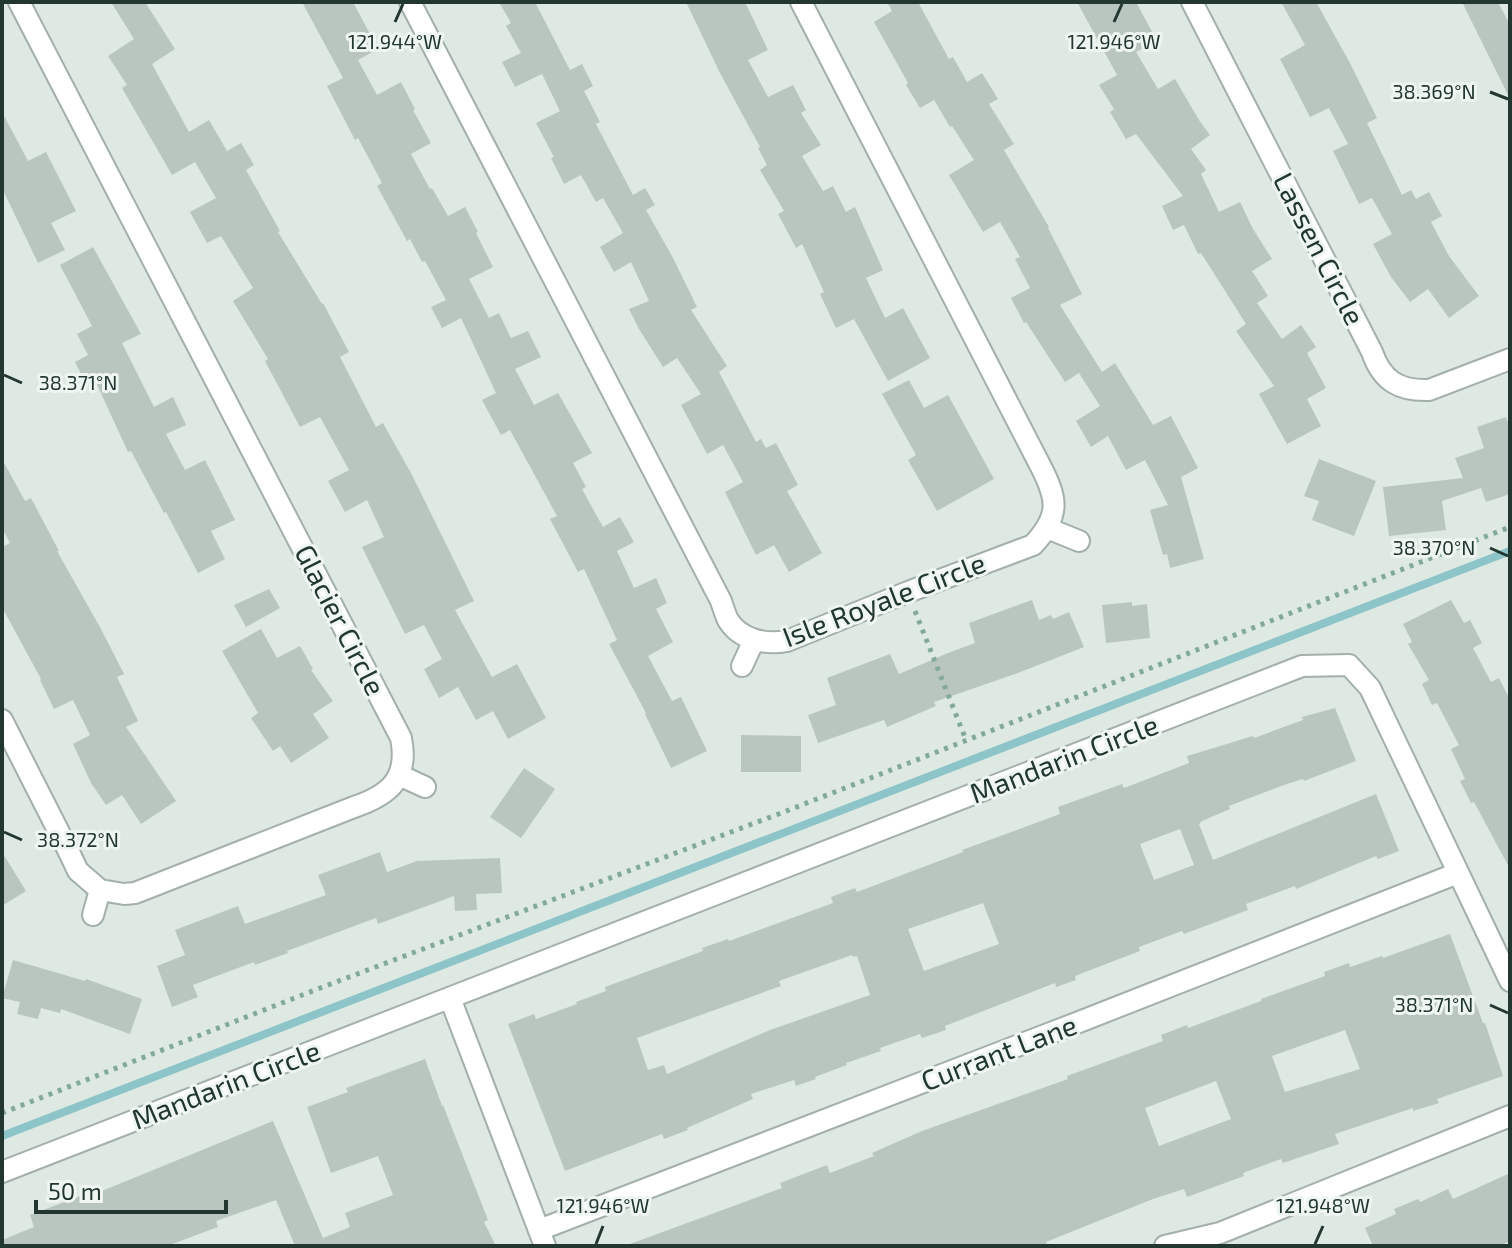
<svg xmlns="http://www.w3.org/2000/svg" width="1512" height="1248" font-family="'Exo 2',sans-serif">
	<rect width="100%" height="100%" fill="#dfe9e4"/>
	<g fill="none" stroke-linecap="round" stroke-linejoin="round">
		<path stroke="#8cc4c8" stroke-width="8" d="M2,1136L1510,551"/>
	</g>
	<g fill="#b8c6bf" fill-rule="evenodd">
		<path d="M111,2H145L175,49L152,64L189,132L209,120L227,151L241,143L254,165L246,170L280,231L278,232L322,304L323,303L349,352L340,357L376,427L383,423L412,475L474,601L455,610L492,677L517,664L546,718L508,739L493,711L476,720L458,687L439,698L424,669L442,659L424,625L405,634L362,547L384,537L367,500L345,512L328,481L349,470L320,417L300,427L265,361L268,359L233,301L253,288L221,236L207,243L190,212L216,198L195,162L172,175L122,88L127,85L108,56L134,39Z"/>
		<path d="M302,2H353L378,49L358,60L377,95L401,82L415,109L413,110L431,143L411,154L430,189L432,188L448,216L465,207L478,232L476,233L493,267L469,279L489,318L499,313L511,338L528,331L541,357L515,369L534,405L558,393L592,453L573,463L586,487L582,489L603,527L620,517L634,542L617,551L634,588L656,578L667,603L656,609L673,642L648,656L672,701L681,697L707,751L671,768L645,714L646,713L609,644L617,640L584,569L578,572L550,519L557,516L510,430L501,435L482,400L496,393L461,318L442,328L431,307L446,300L425,261L422,262L410,239L407,241L377,186L382,183L358,138L355,140L327,86L343,78Z"/>
		<path d="M499,2H535L570,70L582,64L593,86L584,91L600,122L596,124L633,195L645,188L655,205L646,210L673,258L697,307L691,310L727,366L719,372L756,442L761,439L766,448L776,443L798,485L787,491L822,553L789,572L774,545L756,555L725,492L743,482L723,445L707,454L681,405L701,394L677,358L663,367L639,329L629,309L649,301L631,262L614,272L600,247L623,233L603,198L596,202L581,175L564,184L551,158L554,157L536,123L560,111L542,74L515,87L502,62L521,53L506,26L511,23Z"/>
		<path d="M686,2H745L768,50L748,60L768,97L793,85L806,110L801,113L821,145L802,156L823,191L833,186L846,212L855,207L883,270L866,278L885,318L903,308L930,358L888,381L854,319L836,328L820,294L824,292L802,244L796,248L778,214L784,211L760,170L767,165L758,148L760,147L720,73Z"/>
		<path d="M887,2H918L949,59L953,57L967,82L982,73L998,99L989,104L1014,144L1004,150L1049,227L1048,228L1082,294L1060,305L1102,372L1115,363L1153,425L1171,416L1198,468L1181,477L1204,559L1170,568L1167,554L1163,555L1150,510L1168,505L1145,460L1126,470L1108,436L1091,447L1076,421L1100,406L1079,373L1065,382L1026,322L1024,323L1011,298L1030,288L1015,259L1020,257L1000,222L983,232L949,175L974,160L952,126L950,127L934,100L920,108L906,85L908,83L874,22L892,11Z"/>
		<path d="M1077,2H1136L1157,41L1136,52L1158,89L1175,79L1199,120L1210,135L1191,149L1206,170L1201,174L1219,212L1240,202L1253,229L1272,259L1252,271L1268,296L1257,303L1282,339L1301,325L1316,347L1307,353L1326,388L1307,399L1321,426L1287,444L1259,394L1274,386L1236,331L1246,324L1201,253L1198,254L1184,225L1173,230L1162,206L1183,196L1136,134L1126,139L1110,112L1114,109L1099,85L1117,75Z"/>
		<path d="M1281,2H1316L1350,63L1377,118L1367,123L1402,195L1411,190L1416,199L1429,192L1442,216L1431,222L1449,256L1479,296L1449,318L1428,289L1410,302L1391,277L1373,244L1392,234L1372,198L1359,204L1333,151L1348,144L1329,108L1310,117L1280,59L1305,45Z"/>
		<path d="M1462,2H1498L1510,25V99Z"/>
		<path d="M2,112L28,161L46,152L76,211L51,223L65,250L38,263L2,188Z"/>
		<path d="M93,247L141,334L122,343L154,407L173,397L186,425L166,434L185,470L205,460L235,520L211,531L225,559L198,573L166,512L164,513L131,451L128,452L94,378L85,382L75,362L88,355L77,334L92,326L60,265Z"/>
		<path d="M909,380L924,408L948,395L994,479L937,511L908,460L916,455L882,394Z"/>
		<path d="M1506,417L1510,428V494L1486,502L1481,488L1442,501L1446,530L1389,536L1383,487L1463,478L1455,458L1484,448L1477,427Z"/>
		<path d="M2,459L25,501L31,498L59,551H57L101,629L124,674L117,677L138,721L126,727L176,801L141,824L122,795L106,805L91,783L73,744L90,735L73,700L54,709L40,680L41,679L2,607V547L10,543L2,528Z"/>
		<path d="M1319,459L1376,481L1354,536L1312,520L1319,501L1304,496Z"/>
		<path d="M269,589L280,608L246,627L234,605Z"/>
		<path d="M1032,600L1039,620L1051,615L1053,619L1069,612L1084,647L1018,673L934,702L936,706L887,727L884,720L818,743L808,715L836,705L827,678L890,654L899,674L948,653L975,643L969,623Z"/>
		<path d="M1451,600L1464,623L1470,620L1482,643L1473,648L1491,682L1499,678L1510,700V869L1474,802L1471,803L1460,781L1465,779L1451,749L1459,745L1437,703L1432,705L1422,684L1429,680L1408,644L1412,642L1403,624Z"/>
		<path d="M1132,602V606L1147,604L1150,638L1106,643L1102,605Z"/>
		<path d="M261,629L277,658L300,646L313,669L311,670L333,701L313,714L329,738L291,763L280,746L273,751L251,718L258,713L222,651Z"/>
		<path d="M1335,708L1356,761L1304,781L1303,779L1284,785L1229,806L1230,809L1202,821L1199,824L1213,860L1376,794L1399,851L1378,859L1376,856L1296,889L1295,886L1246,904L1248,910L1184,934L1182,931L1139,947L1140,951L1075,976L1076,980L1056,987L1055,983L945,1026L946,1030L922,1038L920,1034L880,1048L881,1051L846,1063L847,1065L815,1077L816,1079L796,1086L794,1080L751,1094L753,1099L687,1128L688,1130L664,1139L662,1134L565,1171L508,1024L534,1014L536,1019L577,1004L576,1002L606,991L605,987L703,951L702,948L728,939L729,941L833,903L831,897L855,888L857,892L963,852L962,850L1060,814L1058,807L1122,784L1124,788L1189,763L1187,756L1253,736L1254,738L1303,720L1302,717ZM1180,829L1194,865L1154,880L1140,844ZM983,903L999,944L924,971L908,929ZM852,955L853,957L857,956L870,995L770,1030L667,1074L664,1065L648,1070L637,1038L781,986L779,981Z"/>
		<path d="M741,735L801,736V772H741Z"/>
		<path d="M524,768L555,789L521,838L490,817Z"/>
		<path d="M2,852L26,891L2,906Z"/>
		<path d="M380,852L387,872L417,861L500,858L502,893L476,894L477,910L455,911L454,896L378,924L376,918L287,951L288,953L255,965L254,962L193,985L198,997L172,1007L157,966L185,955L175,930L238,906L245,924L326,895L318,875Z"/>
		<path d="M1450,934L1483,1023H1485L1503,1076L1437,1099L1439,1103L1413,1111V1108L1335,1134L1339,1144L1283,1163L1281,1159L1243,1173L1244,1176L1187,1197L1184,1189L1153,1199L1046,1242L1048,1246H630V1244L782,1188L780,1183L827,1165L830,1173L874,1156L872,1153L922,1131L1068,1079L1067,1076L1163,1041L1161,1035L1187,1025L1188,1028L1261,1001V999L1325,976L1324,972L1349,963L1350,967L1382,956L1383,958ZM1345,1030L1360,1069L1285,1092L1272,1056ZM1216,1081L1231,1119L1159,1146L1145,1108Z"/>
		<path d="M13,960L85,981L86,979L142,999L130,1034L61,1009L60,1013L41,1008L38,1019L17,1014L20,1002L2,998Z"/>
		<path d="M425,1059L442,1106L443,1105L488,1220L484,1222L496,1246H295L276,1200L216,1221L218,1227L167,1246H2V1240L34,1227L30,1215L96,1190L97,1193L273,1121L323,1238L350,1227L345,1213L393,1195L378,1156L331,1173L307,1107L348,1092L346,1088Z"/>
		<path d="M1510,1173V1241L1500,1246H1373L1365,1228L1396,1214L1394,1209L1418,1199L1420,1202L1448,1189L1453,1199Z"/>
	</g>
	<g fill="none" stroke-linecap="round" stroke-linejoin="round">
		<g stroke="#a3b0aa" stroke-width="24">
			<g id="minor">
				<path d="M410,2L721,601C723,607 725,614 728,620C740,640 766,645 787,641L908,592L1033,545C1060,516 1058,500 1041,467L801,2"/>
				<path d="M1192,2L1372,352C1382,381 1399,391 1429,390L1510,359"/>
				<path d="M1047,528L1079,541"/>
				<path d="M742,666L754,640"/>
				<path d="M2,720L67,848L78,871L100,890L124,894L135,893L354,807C390,795 409,778 401,738L19,2"/>
				<path d="M399,775L425,787"/>
				<path d="M93,915L100,890"/>
				<path d="M450,998L545,1246"/>
				<path d="M2,1172L1302,666L1349,665L1370,688L1510,981"/>
				<path d="M539,1230L1074,1024L1458,873"/>
				<path d="M1165,1246L1220,1233L1510,1116"/>
			</g>
		</g>
		<g stroke="#83a99a" stroke-width="5" stroke-dasharray="4 6" stroke-linecap="butt">
			<path d="M915,611L966,740"/>
			<path d="M2,1113L315,990L789,810L1510,527"/>
		</g>
		<use href="#minor" stroke="#fff" stroke-width="20"/>
	</g>
	<path fill="none" stroke="#223730" stroke-width="3" d="M395,22L403,4M1114,22L1122,4M1490,92L1508,99M4,375L22,383M1490,548L1508,556M4,832L22,840M1490,1005L1508,1013M596,1244L603,1226M1315,1244L1323,1226"/>
	<g text-anchor="middle" stroke-width="6" stroke-linejoin="round" paint-order="stroke">
		<g font-size="28" fill="#223730" stroke="#eff6f2">
			<text transform="translate(1319 249) rotate(63)" y="10">Lassen Circle</text>
			<text transform="translate(884 600) rotate(-21)" y="10">Isle Royale Circle</text>
			<text transform="translate(340 620) rotate(63)" y="10">Glacier Circle</text>
			<text transform="translate(1064 759) rotate(-21)" y="10">Mandarin Circle</text>
			<text transform="translate(999 1053) rotate(-21)" y="10">Currant Lane</text>
			<text transform="translate(226 1085) rotate(-21)" y="10">Mandarin Circle</text>
		</g>
	</g>
	<g font-size="20" text-anchor="middle" fill="#223730" stroke="#eff6f2" stroke-width="6" stroke-linejoin="round" paint-order="stroke">
		<text x="395" y="49">121.944°W</text>
		<text x="1114" y="49">121.946°W</text>
		<text x="1434" y="99">38.369°N</text>
		<text x="78" y="390">38.371°N</text>
		<text x="1434" y="555">38.370°N</text>
		<text x="78" y="847">38.372°N</text>
		<text x="1434" y="1012">38.371°N</text>
		<text x="603" y="1213">121.946°W</text>
		<text x="1323" y="1213">121.948°W</text>
	</g>
	<rect width="1512" height="1248" fill="none" stroke="#223730" stroke-width="8"/>
	<path d="M36 1200v12h190v-12" fill="none" stroke="#223730" stroke-width="4"/>
	<text x="48" y="1200" font-size="24" fill="#223730" stroke="#eff6f2" stroke-width="6" paint-order="stroke">50 m</text>
</svg>
